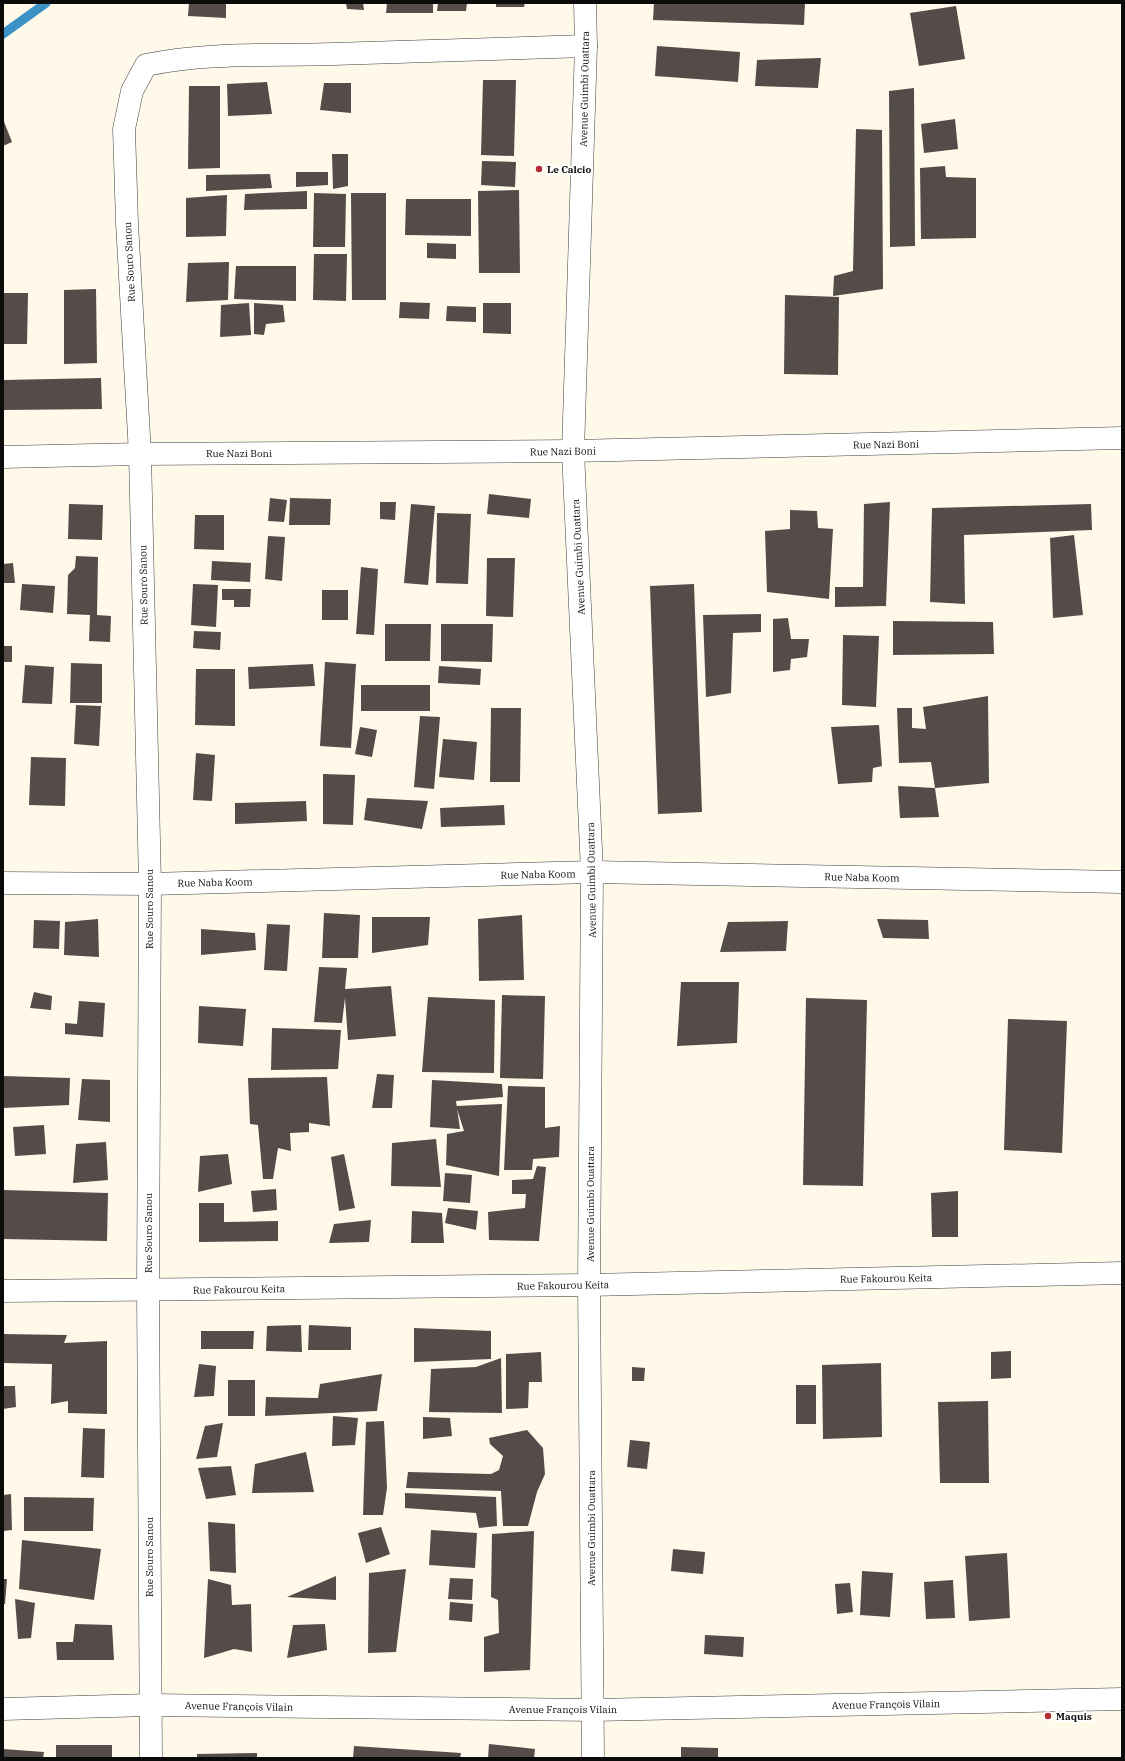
<svg xmlns="http://www.w3.org/2000/svg" width="1125" height="1761" font-family="'IBM Plex Serif',serif">
	<rect width="100%" height="100%" fill="#fef9e9"/>
	<g fill="none" stroke-linecap="round" stroke-linejoin="round">
		<path stroke="#3c91c5" stroke-width="9" d="M3,34L46,3"/>
	</g>
	<g fill="#534c48">
		<path d="M189,3H226V18L188,16Z"/>
		<path d="M346,3H363L364,10L347,9Z"/>
		<path d="M387,3H433V13H386Z"/>
		<path d="M438,3H467L466,11H437Z"/>
		<path d="M496,3H525L524,7H496Z"/>
		<path d="M654,3H805L804,25L653,20Z"/>
		<path d="M956,6L965,59L919,66L910,13Z"/>
		<path d="M657,46L740,52L738,82L655,76Z"/>
		<path d="M821,58L818,88L755,86L757,60Z"/>
		<path d="M483,80H516L514,156L481,155Z"/>
		<path d="M267,82L272,114L228,116L227,84Z"/>
		<path d="M324,83H351V113L320,110Z"/>
		<path d="M189,86H220V168L188,169Z"/>
		<path d="M914,88L915,246L890,247L889,91Z"/>
		<path d="M3,119L12,142L3,146Z"/>
		<path d="M955,119L958,149L924,153L921,124Z"/>
		<path d="M856,129L882,130L883,289L833,296L834,276L853,271Z"/>
		<path d="M332,154H348V186L333,189Z"/>
		<path d="M482,161L516,162L515,187L481,185Z"/>
		<path d="M945,166L946,177L976,178V238L921,239L920,168Z"/>
		<path d="M296,172H328V185L296,187Z"/>
		<path d="M270,174L272,188L206,191V175Z"/>
		<path d="M519,190L520,273H479L478,191Z"/>
		<path d="M307,191V209L244,210L245,194Z"/>
		<path d="M314,193L346,194L345,247H313Z"/>
		<path d="M351,193H386V300H352Z"/>
		<path d="M227,195L226,236L186,237V198Z"/>
		<path d="M406,199H471V236L405,235Z"/>
		<path d="M427,243L456,244V259L427,258Z"/>
		<path d="M314,254H347L346,301L313,300Z"/>
		<path d="M229,262L228,300L186,302L188,263Z"/>
		<path d="M236,266H296V301L234,299Z"/>
		<path d="M96,289L97,363L64,364V290Z"/>
		<path d="M3,293H28L27,344H3Z"/>
		<path d="M785,295L839,297L838,375L784,374Z"/>
		<path d="M400,302L430,303L429,319L399,318Z"/>
		<path d="M249,303L251,335L220,337L221,305Z"/>
		<path d="M254,303L283,305L285,322L266,324L264,335L254,334Z"/>
		<path d="M483,303H511V334L483,333Z"/>
		<path d="M447,306L476,307V322L446,321Z"/>
		<path d="M101,378L102,409L3,410V380Z"/>
		<path d="M489,494L531,499L529,518L487,514Z"/>
		<path d="M270,498L287,500L284,522L268,521Z"/>
		<path d="M290,498L331,499L330,525H289Z"/>
		<path d="M380,502H396L395,520L380,519Z"/>
		<path d="M890,502L886,606L835,607V587H863L864,504Z"/>
		<path d="M69,504L103,505L102,540L68,539Z"/>
		<path d="M411,504L435,506L428,585L404,583Z"/>
		<path d="M1091,504L1092,530L964,535L965,604L930,602L932,508Z"/>
		<path d="M790,510L817,511L818,528L833,529L829,599L767,592L765,531L790,529Z"/>
		<path d="M437,513L471,514L468,584L436,583Z"/>
		<path d="M195,515H224V550L194,549Z"/>
		<path d="M1074,535L1083,615L1053,618L1050,538Z"/>
		<path d="M268,536L285,537L282,581L265,579Z"/>
		<path d="M76,556L98,557L97,615L111,616L110,642L89,641L90,615L67,614L68,575L75,568Z"/>
		<path d="M487,558H515L513,617L486,616Z"/>
		<path d="M212,561L251,563L250,582L211,580Z"/>
		<path d="M13,563L15,583H3V564Z"/>
		<path d="M361,567L378,569L374,635L356,634Z"/>
		<path d="M22,584L55,586L53,613L20,610Z"/>
		<path d="M193,584L218,585L216,627L191,625Z"/>
		<path d="M694,584L702,812L658,814L650,586Z"/>
		<path d="M222,589H251L250,607H234V600H222Z"/>
		<rect x="322" y="590" width="26" height="30"/>
		<path d="M761,614V632L733,633L731,693L706,697L703,615Z"/>
		<path d="M788,618L791,639H809L807,657L791,659L790,670L773,672V619Z"/>
		<path d="M893,621L993,622L994,654L893,655Z"/>
		<path d="M385,624H431L430,661H385Z"/>
		<path d="M441,624H493L492,662L441,661Z"/>
		<path d="M194,631L221,632L220,650L193,648Z"/>
		<path d="M843,635L879,636L876,707L842,705Z"/>
		<rect x="3" y="646" width="9" height="16"/>
		<path d="M325,662L356,664L351,748L320,746Z"/>
		<path d="M71,663L102,664V703H70Z"/>
		<path d="M313,664L315,686L249,689L248,667Z"/>
		<path d="M25,665L54,667L52,704L22,703Z"/>
		<path d="M439,666L481,669L480,685L438,683Z"/>
		<path d="M196,669H235V726L195,725Z"/>
		<rect x="361" y="685" width="69" height="26"/>
		<path d="M988,696L989,783L935,788L939,817L900,818L898,786L935,788L931,762L899,763L897,708H912V728L926,729L923,707Z"/>
		<path d="M76,705L101,706L99,746L74,744Z"/>
		<path d="M491,708H521L520,782H490Z"/>
		<path d="M420,716L440,717L434,789L414,787Z"/>
		<path d="M879,725L882,766L873,768L872,782L838,784L831,727Z"/>
		<path d="M360,727L377,730L372,757L355,754Z"/>
		<path d="M443,739L477,742L474,780L439,777Z"/>
		<path d="M196,753L215,755L212,801L193,800Z"/>
		<path d="M31,757L66,758L65,806L29,805Z"/>
		<path d="M323,774L355,775L353,825L323,824Z"/>
		<path d="M367,798L428,801L422,829L364,820Z"/>
		<path d="M306,801L307,821L235,824V803Z"/>
		<path d="M504,805L505,825L441,827L440,808Z"/>
		<path d="M324,913L360,915L358,958H322Z"/>
		<path d="M522,915L524,980L479,981L478,919Z"/>
		<path d="M372,917H430L428,945L372,953Z"/>
		<path d="M98,919L99,957L64,955L65,922Z"/>
		<path d="M877,919L928,920L929,939L883,938Z"/>
		<path d="M34,920L60,921L59,949L33,948Z"/>
		<path d="M788,921L786,951L720,952L728,922Z"/>
		<path d="M267,924L290,925L287,971L264,970Z"/>
		<path d="M201,929L255,933L256,950L201,955Z"/>
		<path d="M319,967L347,968L345,989L391,986L396,1036L348,1040L345,998L342,1023L314,1022Z"/>
		<path d="M681,982H739L737,1043L677,1046Z"/>
		<path d="M34,992L52,996L51,1010L30,1008Z"/>
		<path d="M502,995L545,996L543,1079L500,1078Z"/>
		<path d="M428,997L495,1000L494,1073L422,1072Z"/>
		<path d="M806,998L867,1000L863,1186L803,1185Z"/>
		<path d="M79,1001L105,1003L103,1037L65,1034V1023L77,1024Z"/>
		<path d="M199,1006L246,1009L243,1046L198,1043Z"/>
		<path d="M1008,1019L1067,1021L1062,1153L1004,1150Z"/>
		<path d="M272,1028L341,1030L338,1069L271,1070Z"/>
		<path d="M377,1074L394,1075L392,1108H372Z"/>
		<path d="M3,1076L70,1078L69,1105L3,1108Z"/>
		<path d="M327,1077L330,1126L309,1123V1132L290,1133L291,1151L278,1148L273,1179H263L258,1125L250,1124L248,1078Z"/>
		<path d="M82,1079L110,1080V1122L78,1120Z"/>
		<path d="M432,1080L502,1084L503,1097L456,1101L460,1129L430,1127Z"/>
		<path d="M508,1086L545,1087V1128L560,1126L559,1157L533,1159L532,1170H504Z"/>
		<path d="M502,1104L499,1176L446,1165L447,1134L464,1131L456,1106Z"/>
		<path d="M44,1125L46,1154L15,1156L13,1127Z"/>
		<path d="M436,1139L441,1187L391,1186L392,1143Z"/>
		<path d="M106,1142L108,1180L73,1183L76,1144Z"/>
		<path d="M228,1154L232,1184L198,1192L200,1156Z"/>
		<path d="M344,1154L355,1208L339,1211L331,1157Z"/>
		<path d="M537,1166L546,1167L539,1241L489,1240L488,1212L525,1208L526,1194H512V1180L533,1179Z"/>
		<path d="M445,1173L472,1175L470,1203L443,1201Z"/>
		<path d="M276,1189L277,1210L253,1212L251,1191Z"/>
		<path d="M3,1190L108,1193L107,1241L3,1239Z"/>
		<path d="M958,1191V1237H932L931,1193Z"/>
		<path d="M199,1203H224V1222L278,1221V1241L199,1242Z"/>
		<path d="M448,1208L478,1211L476,1230L445,1223Z"/>
		<path d="M412,1211L442,1213L444,1243H411Z"/>
		<path d="M371,1220L369,1242L329,1243L334,1224Z"/>
		<path d="M301,1325L302,1352L266,1351L267,1326Z"/>
		<path d="M309,1325L351,1327V1350H308Z"/>
		<path d="M414,1328L491,1331V1359L414,1362Z"/>
		<path d="M201,1331H254L253,1349H201Z"/>
		<path d="M3,1334L67,1335L64,1343L107,1341V1414L68,1413V1401L51,1404L52,1364L3,1363Z"/>
		<path d="M1011,1351V1378L991,1379V1352Z"/>
		<path d="M541,1352L542,1382H529L528,1408L506,1409V1354Z"/>
		<path d="M501,1358L502,1413L429,1412L431,1369L476,1367Z"/>
		<path d="M881,1363L882,1437L823,1439L822,1365Z"/>
		<path d="M199,1364L216,1366L214,1396L194,1397Z"/>
		<path d="M632,1367L645,1368L644,1381H632Z"/>
		<path d="M382,1374L377,1411L265,1416L266,1397L318,1398L320,1384Z"/>
		<rect x="228" y="1380" width="27" height="36"/>
		<rect x="796" y="1385" width="20" height="39"/>
		<path d="M3,1386H15L16,1407L3,1409Z"/>
		<path d="M988,1401L989,1483H940L938,1402Z"/>
		<path d="M333,1416L358,1418L355,1445L332,1446Z"/>
		<path d="M423,1417L450,1418L452,1436L423,1439Z"/>
		<path d="M384,1421L387,1488L383,1515H363L366,1422Z"/>
		<path d="M223,1423L217,1457L196,1459L205,1426Z"/>
		<path d="M83,1428L105,1429L104,1478L81,1477Z"/>
		<path d="M527,1430L543,1448L545,1474L537,1492L528,1526H503L501,1491L406,1488L408,1472L491,1474L499,1470L503,1456L490,1444L489,1438Z"/>
		<path d="M630,1440L650,1442L647,1469L627,1467Z"/>
		<path d="M306,1452L314,1492L252,1493L255,1464Z"/>
		<path d="M231,1466L236,1495L206,1499L198,1468Z"/>
		<path d="M405,1493L496,1497L497,1526L479,1528L476,1513L405,1508Z"/>
		<path d="M11,1494L12,1530L3,1531V1495Z"/>
		<path d="M24,1497L94,1498L93,1531H24Z"/>
		<path d="M208,1522L235,1524L236,1573L210,1571Z"/>
		<path d="M381,1527L390,1554L366,1563L358,1533Z"/>
		<path d="M431,1530L477,1533L475,1568L429,1565Z"/>
		<path d="M534,1531L530,1670L484,1672V1637L499,1633L498,1600L491,1597L492,1534Z"/>
		<path d="M22,1540L101,1549L94,1600L19,1589Z"/>
		<path d="M673,1549L705,1552L703,1574L671,1571Z"/>
		<path d="M1007,1553L1010,1618L969,1621L965,1556Z"/>
		<path d="M406,1569L396,1652L368,1653L369,1573Z"/>
		<path d="M862,1571L893,1573L890,1617L860,1615Z"/>
		<path d="M336,1576V1600L287,1597Z"/>
		<path d="M450,1578L473,1579L472,1600L448,1599Z"/>
		<path d="M3,1579H7L5,1604H3Z"/>
		<path d="M208,1579L231,1585L232,1605L251,1604L252,1652L234,1649L204,1658Z"/>
		<path d="M953,1580L955,1618L926,1619L924,1582Z"/>
		<path d="M850,1583L853,1612L837,1614L835,1584Z"/>
		<path d="M15,1599L35,1603L31,1638L18,1639Z"/>
		<path d="M450,1602L473,1604L472,1622L449,1620Z"/>
		<path d="M75,1624L112,1625L114,1660H57L56,1642H73Z"/>
		<path d="M325,1624L327,1650L287,1658L293,1625Z"/>
		<path d="M705,1635L744,1637L743,1657L704,1654Z"/>
		<path d="M489,1744L535,1749L534,1758H488Z"/>
		<rect x="56" y="1745" width="56" height="13"/>
		<path d="M354,1746L461,1753L460,1758H353Z"/>
		<path d="M681,1747L718,1748V1758H681Z"/>
		<path d="M3,1749L44,1752L43,1758H3Z"/>
		<path d="M257,1753V1758H197V1754Z"/>
	</g>
	<g fill="none" stroke-linecap="round" stroke-linejoin="round">
		<g stroke="#3e3e3e" stroke-width="23">
			<g id="minor">
				<path d="M585,3L586,46L573,451L592,872L589,1285L593,1758"/>
				<path d="M3,457L140,454L573,451L1122,438"/>
				<path d="M3,883L150,884L592,872L1122,882"/>
				<path d="M3,1291L589,1285L1122,1273"/>
				<path d="M3,1709L150,1705L593,1710L1122,1699"/>
				<path d="M151,1758L148,1289L150,884L140,454L127,223L124,129L132,91L146,65C208,52 271,56 333,54C418,52 502,49 586,46"/>
			</g>
		</g>
		<use href="#minor" stroke="#fff" stroke-width="22"/>
	</g>
	<g fill="#b22b35" stroke="#fff" stroke-width="1.5">
		<circle cx="539" cy="169" r="4"/>
		<circle cx="1048" cy="1716" r="4"/>
	</g>
	<g text-anchor="middle" stroke-width="4" stroke-linejoin="round" paint-order="stroke">
		<g font-size="10" fill="#0b0b0b" stroke="#fff">
			<text transform="translate(584 89) rotate(-89)" y="4">Avenue Guimbi Ouattara</text>
			<text transform="translate(129 262) rotate(-93)" y="4">Rue Souro Sanou</text>
			<text transform="translate(886 444) rotate(-1)" y="4">Rue Nazi Boni</text>
			<text transform="translate(563 451) rotate(-1)" y="4">Rue Nazi Boni</text>
			<text x="239" y="457">Rue Nazi Boni</text>
			<text transform="translate(578 557) rotate(-93)" y="4">Avenue Guimbi Ouattara</text>
			<text transform="translate(143 585) rotate(-91)" y="4">Rue Souro Sanou</text>
			<text transform="translate(538 874) rotate(-1)" y="4">Rue Naba Koom</text>
			<text transform="translate(862 877) rotate(1)" y="4">Rue Naba Koom</text>
			<text transform="translate(591 880) rotate(-91)" y="4">Avenue Guimbi Ouattara</text>
			<text transform="translate(215 882) rotate(-1)" y="4">Rue Naba Koom</text>
			<text transform="translate(149 909) rotate(-90)" y="4">Rue Souro Sanou</text>
			<text transform="translate(590 1204) rotate(-90)" y="4">Avenue Guimbi Ouattara</text>
			<text transform="translate(148 1233) rotate(-90)" y="4">Rue Souro Sanou</text>
			<text transform="translate(886 1278) rotate(-1)" y="4">Rue Fakourou Keita</text>
			<text transform="translate(563 1285) rotate(-1)" y="4">Rue Fakourou Keita</text>
			<text transform="translate(239 1289) rotate(-1)" y="4">Rue Fakourou Keita</text>
			<text transform="translate(591 1528) rotate(-90)" y="4">Avenue Guimbi Ouattara</text>
			<text transform="translate(149 1557) rotate(-90)" y="4">Rue Souro Sanou</text>
			<text transform="translate(886 1704) rotate(-1)" y="4">Avenue François Vilain</text>
			<text transform="translate(239 1706) rotate(1)" y="4">Avenue François Vilain</text>
			<text x="563" y="1713">Avenue François Vilain</text>
		</g>
		<g font-size="10" font-weight="bold" fill="#0b0b0b" stroke="#fff" text-anchor="start">
			<text x="547" y="173">Le Calcio</text>
			<text x="1056" y="1720">Maquis</text>
		</g>
	</g>
	<rect width="1125" height="1761" fill="none" stroke="#0b0b0b" stroke-width="8"/>
</svg>
